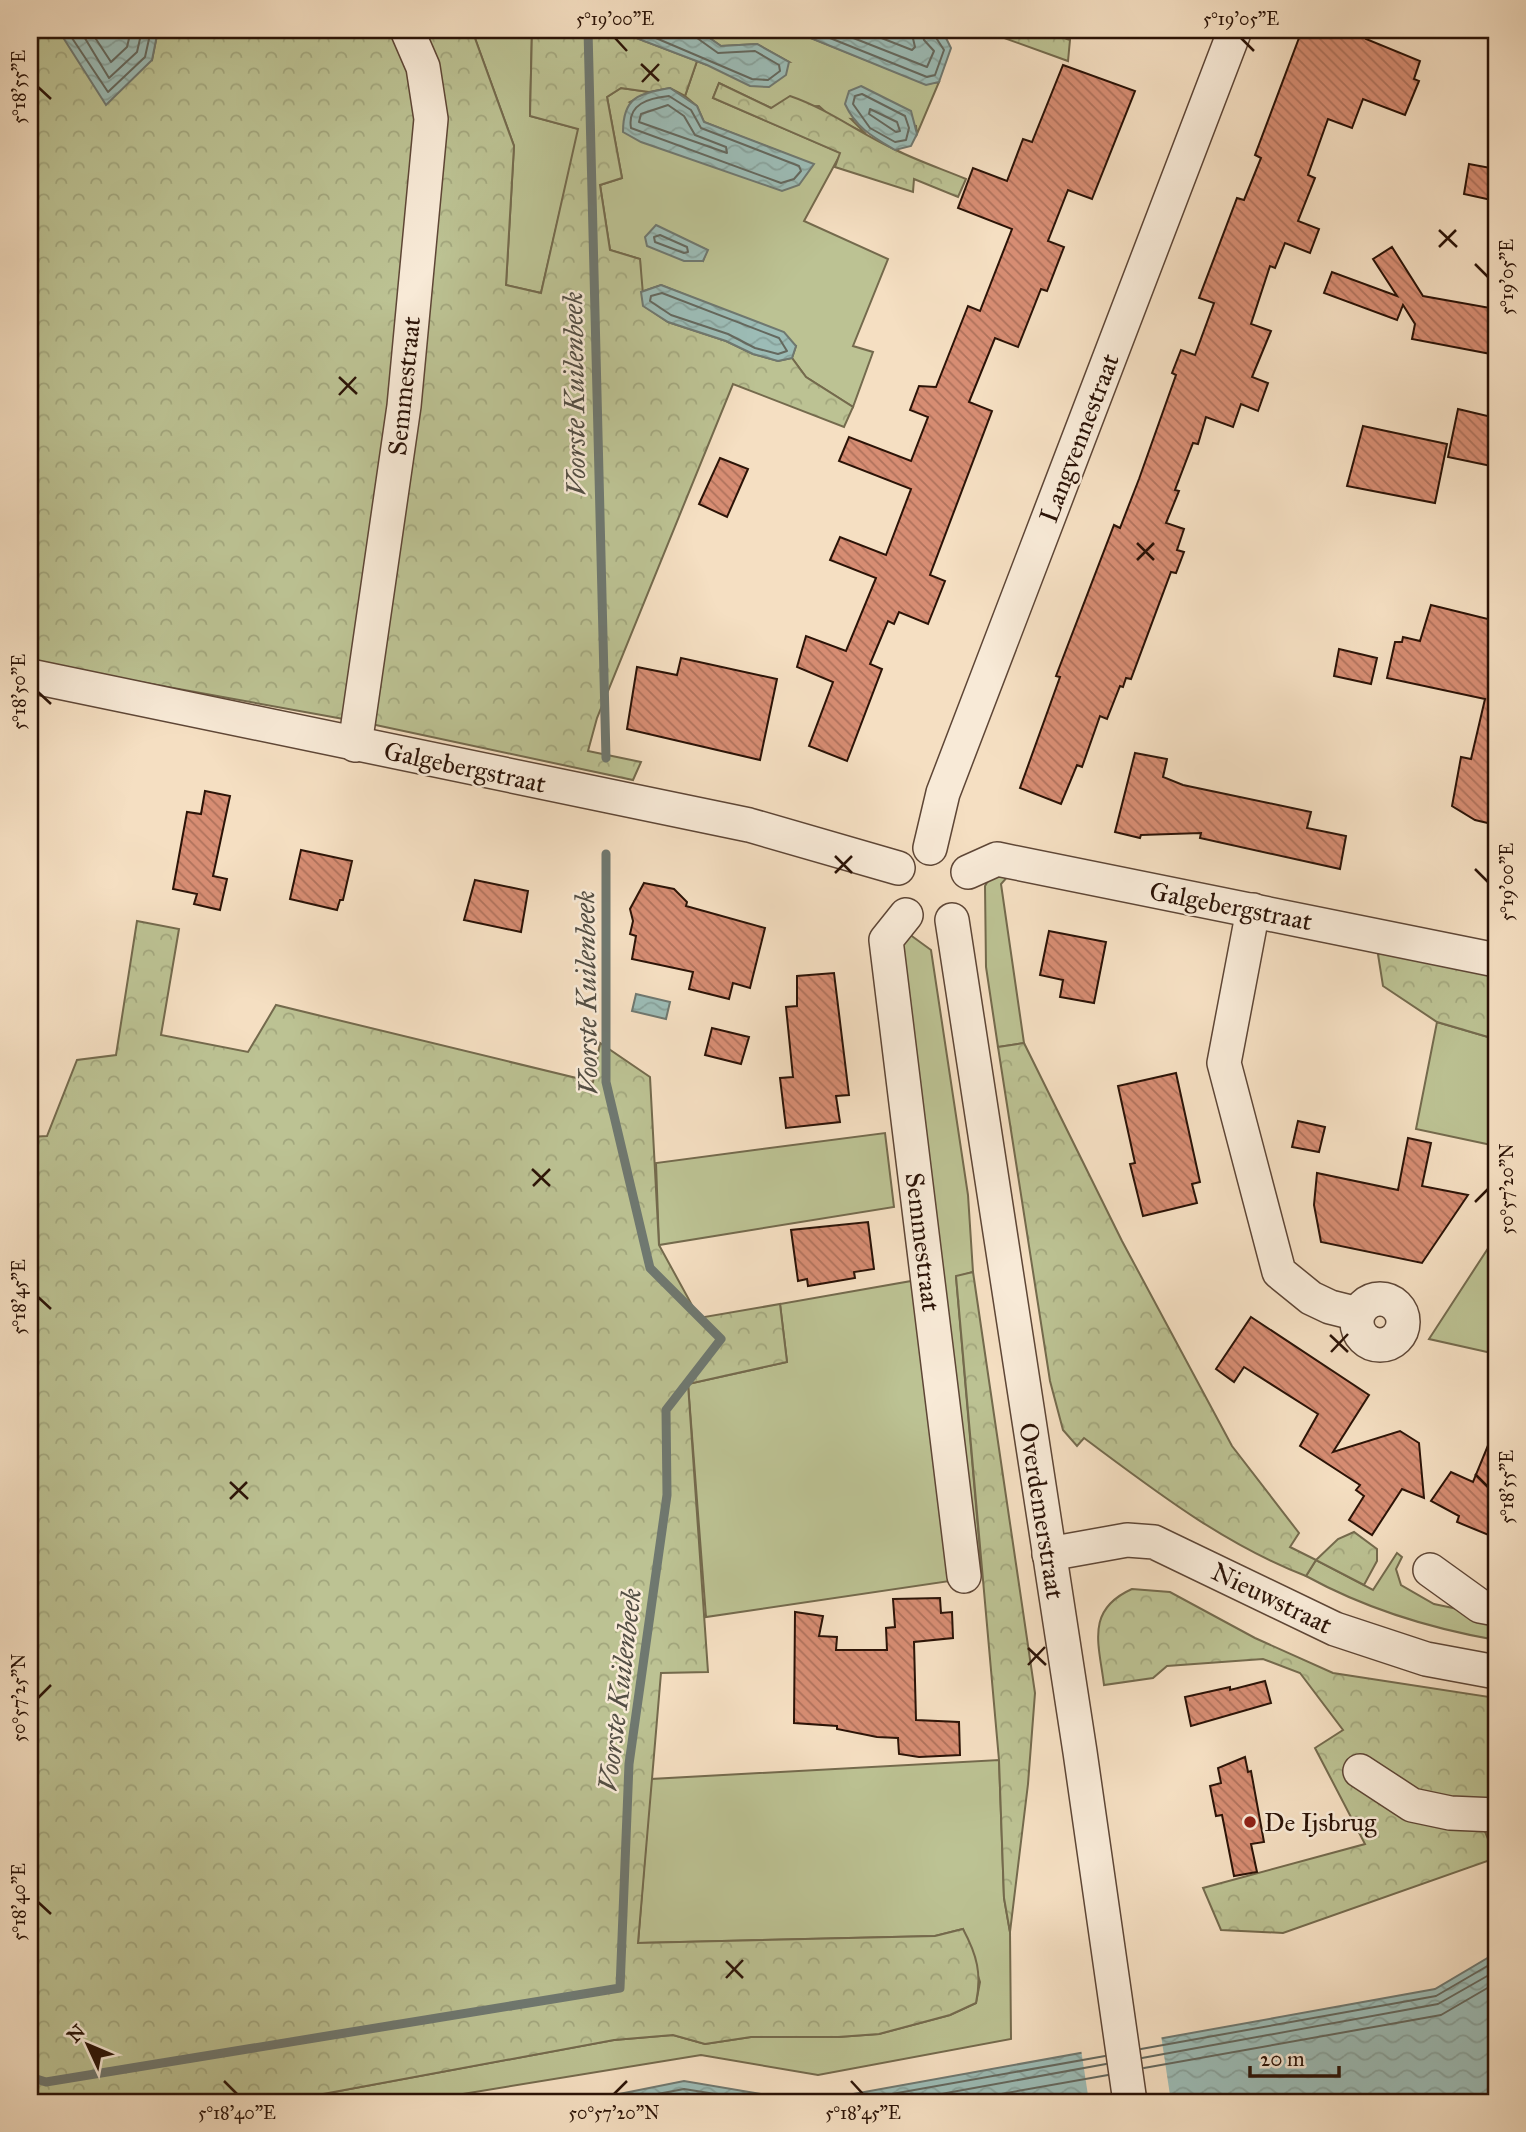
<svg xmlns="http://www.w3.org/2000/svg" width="1526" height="2132" font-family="'IM FELL Great Primer',serif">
	<defs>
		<pattern id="forest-crowns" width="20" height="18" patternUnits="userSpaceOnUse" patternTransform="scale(1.75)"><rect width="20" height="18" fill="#bcc293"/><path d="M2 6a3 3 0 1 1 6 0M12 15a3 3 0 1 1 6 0" fill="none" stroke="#a2a67d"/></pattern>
		<pattern id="water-waves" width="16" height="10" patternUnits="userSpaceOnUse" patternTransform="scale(1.75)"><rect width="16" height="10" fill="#9cbcb6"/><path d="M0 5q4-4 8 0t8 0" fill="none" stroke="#87a19b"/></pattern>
		<pattern id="building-back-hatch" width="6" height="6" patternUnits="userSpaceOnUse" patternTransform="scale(1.75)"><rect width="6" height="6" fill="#d78d73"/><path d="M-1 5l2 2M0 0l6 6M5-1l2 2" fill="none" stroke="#af725c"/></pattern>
	</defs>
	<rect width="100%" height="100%" fill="#f5dfc2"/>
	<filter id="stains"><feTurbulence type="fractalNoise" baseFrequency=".00286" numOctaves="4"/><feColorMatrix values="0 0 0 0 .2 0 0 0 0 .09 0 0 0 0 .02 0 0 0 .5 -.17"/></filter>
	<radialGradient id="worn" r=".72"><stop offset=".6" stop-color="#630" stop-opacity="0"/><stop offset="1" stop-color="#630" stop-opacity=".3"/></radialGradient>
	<g fill="#bcc293" stroke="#746a4d" stroke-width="2" fill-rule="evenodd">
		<path d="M472,30H532L530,116L579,129L541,293L506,285L514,146Z"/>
		<path d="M698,30H791L926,84L939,82L917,134L916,126L851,119L866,134L829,115L819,106L771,108L719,83L713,98L841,153L804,221L888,259L853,346L873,352L853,407L806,377L792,358L796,346L716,307L661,285L641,292L640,259L610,250L600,185L622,178L607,97L621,88L649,92L630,102L814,165L704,122L697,106L685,96L697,61L707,65L789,62L757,44L721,46ZM656,226L707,250L703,261Z"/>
		<path d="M998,874L1009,875L1001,884L1024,1043L998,1047L986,967L985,886L989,879Z"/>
		<path d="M909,934L931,950L968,1195L973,1272L956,1277L982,1574L973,1576L899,944Z"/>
		<path d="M1496,1012V1146L1416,1129L1437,1022L1488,1037Z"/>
		<path d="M885,1133L894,1207L659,1245L656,1163Z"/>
		<path d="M1496,1236V1354L1429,1339Z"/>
		<path d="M917,1280L950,1581L706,1617L688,1384L787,1362L780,1304Z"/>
		<path d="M1397,1553L1402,1557L1396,1569L1401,1585L1434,1604L1496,1617V1640C1428,1628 1366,1609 1306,1576L1316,1560L1373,1590Z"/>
		<path d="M999,1760L1004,1898L1010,1932L1011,2039L818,2075L701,2055L414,2102H280L614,2040L673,2035L705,2044L751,2037H838L879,2034L950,2015L976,2003L980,1982L963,1929L935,1936L638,1943L651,1779Z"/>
	</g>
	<g fill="url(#forest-crowns)" stroke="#746a4d" stroke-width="2">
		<path d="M30,30H88L152,60L158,30H472L514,146L506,285L541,293L578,129L530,116L532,30H627L636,38L697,61L685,96L670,88L649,92L621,88L607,97L622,178L600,185L610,250L640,259L644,306L668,322L726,341L753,354L778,361L792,358L806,377L853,407L844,427L733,384L597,718L588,751L641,762L633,780L371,724L30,662Z"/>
		<path d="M982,30H1041L1070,40L1068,61Z"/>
		<path d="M719,83L771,108L790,96C828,109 859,133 896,150C918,161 942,169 966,179L958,197L914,179L913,192L835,167L840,153L713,98Z"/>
		<path d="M137,921L179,929L161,1035L248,1052L276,1005L593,1082L600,1043L650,1077L659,1245L699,1318L780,1304L787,1362L688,1384L708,1672L661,1673L638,1943L935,1936L963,1929C977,1955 982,1974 976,2003L950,2015L879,2034L838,2037H751L705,2044L673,2035L614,2040L280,2102H30V1137L47,1136L77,1060L116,1055Z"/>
		<path d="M1377,948L1496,977V1012L1488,1037L1437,1022L1383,986Z"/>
		<path d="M1024,1043L1122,1241L1232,1446L1299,1533L1290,1547L1316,1560L1338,1539L1354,1532L1377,1549V1561L1364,1585L1316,1560L1306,1576C1223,1544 1154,1490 1084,1438L1077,1446L1063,1430L1050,1381L998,1047Z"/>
		<path d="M973,1272L1035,1693L1028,1784L1010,1932L1004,1898L999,1760L956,1276Z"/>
		<path d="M1132,1589L1170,1592L1255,1638L1333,1673L1496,1698V1803L1474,1805L1496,1858L1283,1933L1221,1930L1203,1888L1365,1844L1315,1748L1343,1730L1300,1673L1263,1659L1167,1666L1153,1678L1104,1685C1099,1644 1085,1610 1132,1589Z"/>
	</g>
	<g fill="url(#water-waves)" stroke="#6f7870" stroke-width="2">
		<path d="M64,30H158L152,60L106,105L64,39Z"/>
		<path d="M627,30H698L721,46L757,44L789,62L786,75L769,87L750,86L707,65L636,38Z"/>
		<path d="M791,30H934L946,38L951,48L939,82L926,85Z"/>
		<path d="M861,86L911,111L917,134L911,146L895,150C873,137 856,128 845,104L849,91Z"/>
		<path d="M670,88L697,106L704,122L814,164L799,185L782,191L641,142L623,132C623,97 638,94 670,88Z"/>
		<path d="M656,225L708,250L703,261H684L647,246L645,237Z"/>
		<path d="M661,285L784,332L796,346L792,358L778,361L753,354L726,341L668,322L643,306L641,292Z"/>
		<path d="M636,994L670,1002L666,1019L632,1011Z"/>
		<path d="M1496,1953V2102H579L684,2081L809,2102L1435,1989Z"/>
	</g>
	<path fill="#f5dfc2" d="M1161,2035L1171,2102H1089L1081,2049Z"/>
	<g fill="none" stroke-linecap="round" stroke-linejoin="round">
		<g stroke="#64685e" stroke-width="2">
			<path d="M71,30L72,38L108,92L145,57L151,30"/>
			<path d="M80,30L109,78L137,52L142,30"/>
			<path d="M90,30L111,62L127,47L131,30"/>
			<path d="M637,30L752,79L768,80L780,71L779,65L755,51L718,53L697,38L694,30"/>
			<path d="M810,30L927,77L935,75L944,50L931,30"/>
			<path d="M833,30L927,67L934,51L924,40L922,30"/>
			<path d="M861,30L912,50L915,47L911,30"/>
			<path d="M862,94L905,116L909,128L906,140L895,142L870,128L853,104L855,96Z"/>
			<path d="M669,96L691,110L701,128L799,166L801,171L794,179L781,183L631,128C627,104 649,98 669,96Z"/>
			<path d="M668,105L684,116L695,135L726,147L727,153L639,122L641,114Z"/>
			<path d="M870,109L897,122L900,131L896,132L869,114Z"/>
			<path d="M660,235L687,247L688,252L684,253L655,242L654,237Z"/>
			<path d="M662,293L779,338L787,351L778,354L755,348L728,334L671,315L650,301L651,296Z"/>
			<path d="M1141,2049L1436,1996L1496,1961"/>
			<path d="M1142,2058L1438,2004L1496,1971"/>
			<path d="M1144,2068L1441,2015L1496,1983"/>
			<path d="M615,2102L684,2089L766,2102"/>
			<path d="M847,2102L1105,2056"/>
			<path d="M897,2102L1106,2064"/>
			<path d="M956,2102L1108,2075"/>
		</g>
		<g stroke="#6f7870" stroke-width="9">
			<path d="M588,30L606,758"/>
			<path d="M30,2077L46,2082L620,1988L629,1764L667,1495L666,1410L721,1339L650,1268L606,1082V854"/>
		</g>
	</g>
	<g fill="url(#building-back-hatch)" stroke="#2b1307" stroke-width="2">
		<path d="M1302,30H1370L1366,39L1420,61L1414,79L1419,81L1405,115L1363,99L1352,128L1328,119L1308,175L1315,178L1298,221L1319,229L1310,253L1285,243L1275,268L1270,266L1251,324L1271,331L1252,377L1268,383L1258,411L1241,404L1233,427L1206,417L1198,444L1193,443L1175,490L1179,491L1166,523L1184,529L1177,550L1184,552L1176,573L1171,572L1131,679L1126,678L1123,687L1120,686L1107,719L1100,716L1082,767L1077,765L1061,804L1020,788L1060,677L1056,676L1114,525L1120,528L1139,479L1176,375L1172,373L1181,350L1195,355L1214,303L1199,298L1237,198L1244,200L1261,158L1255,155Z"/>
		<path d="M1063,65L1135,91L1092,199L1068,190L1048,241L1064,247L1047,291L1041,289L1018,347L995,338L969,402L992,411L930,575L945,581L928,624L899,612L894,624L888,621L870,664L882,669L847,761L809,746L833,682L797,667L806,636L846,651L876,578L830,560L840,537L886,555L911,489L839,461L849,437L911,461L928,417L910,410L919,386L936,387L968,306L980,311L1012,229L958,208L973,168L1007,181L1023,139L1032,142Z"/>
		<path d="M1469,164L1496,169V201L1464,194Z"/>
		<path d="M1392,247L1423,296L1496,309V355L1412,339L1415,324L1403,305L1397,320L1324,293L1332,272L1397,296L1373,259Z"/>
		<path d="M1458,409L1496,418V467L1448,457Z"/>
		<path d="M1363,426L1447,444L1435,503L1347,486Z"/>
		<path d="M720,458L748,469L727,517L699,504Z"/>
		<path d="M1431,605L1496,621V825L1475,820L1452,806L1461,757L1471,759L1485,699L1387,678L1395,642H1402L1403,637L1420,641Z"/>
		<path d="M1339,649L1377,658L1371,684L1334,676Z"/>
		<path d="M681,658L777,679L760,760L627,729L637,667L677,675Z"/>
		<path d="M1135,753L1167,759L1163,777L1183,785L1311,812L1307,828L1346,836L1340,869L1200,838L1201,833L1141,835L1140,838L1115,832Z"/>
		<path d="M205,791L230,796L213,876L227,879L220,910L194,904L197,894L173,889L187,812L201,814Z"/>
		<path d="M301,850L352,861L343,900H340L337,910L290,899Z"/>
		<path d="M475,880L528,891L521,932L464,920Z"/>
		<path d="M644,883L674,889L687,902L686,906L765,928L750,988L733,983L729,999L689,989L693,972L632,959L636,936L630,934L633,921L630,909Z"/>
		<path d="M1049,931L1106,942L1094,1003L1060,997L1063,980L1040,975Z"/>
		<path d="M834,973L849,1095L836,1096L840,1122L786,1128L780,1078L793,1077L786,1007L797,1006V976Z"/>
		<path d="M712,1028L749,1037L741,1064L705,1055Z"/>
		<path d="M1176,1073L1200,1182L1192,1184L1197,1203L1143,1216L1130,1164L1135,1163L1118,1086Z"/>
		<path d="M1298,1121L1325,1127L1319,1152L1292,1147Z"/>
		<path d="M1408,1138L1431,1143L1422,1186L1468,1195L1422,1263L1321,1242L1314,1205L1317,1173L1398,1190Z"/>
		<path d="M868,1222L874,1269L854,1272L855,1278L808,1286L807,1279L798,1281L791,1230Z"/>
		<path d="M1251,1317L1369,1395L1333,1452L1400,1431L1419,1443L1424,1498L1402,1489L1372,1535L1349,1520L1364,1496L1356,1490L1360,1485L1300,1446L1318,1414L1244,1367L1234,1382L1216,1369Z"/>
		<path d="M1496,1426V1538L1457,1522L1459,1516L1431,1501L1451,1472L1473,1482Z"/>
		<path d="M940,1598L941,1613L952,1612L953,1638L914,1642L916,1720L959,1722L960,1755L919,1757L899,1754L898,1738L877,1737L837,1729V1726L794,1723L795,1612L823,1616L819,1636L837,1637L836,1650H887L886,1628L895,1627L893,1599Z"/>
		<path d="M1265,1681L1271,1703L1191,1726L1185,1697L1230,1687V1690Z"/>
		<path d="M1245,1757L1248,1772L1251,1771L1264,1842L1251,1844L1257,1872L1234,1876L1222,1815L1216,1816L1210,1786L1221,1783L1218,1768Z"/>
	</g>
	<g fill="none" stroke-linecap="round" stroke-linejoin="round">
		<g stroke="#5e4636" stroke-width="36">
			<g id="minor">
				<path d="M30,676L749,825L898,868"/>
				<path d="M355,745L404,406L431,119L423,67L407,30"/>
				<path d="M930,848L943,793L1235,30"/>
				<path d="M968,872L997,859L1496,960"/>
				<path d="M1253,910L1224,1063L1279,1272L1311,1298L1330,1307L1358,1314"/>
				<path d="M906,915L886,940L964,1576"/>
				<path d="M952,920L1080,1752L1130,2102"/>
				<circle cx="1380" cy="1322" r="23"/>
				<path d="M1049,1554L1127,1540L1154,1542L1335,1629L1426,1659L1496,1672"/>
				<path d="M1430,1570L1480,1606L1496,1609"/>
				<path d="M1360,1771L1412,1805L1450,1813L1496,1815"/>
			</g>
		</g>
		<use href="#minor" stroke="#f8ead7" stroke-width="33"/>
	</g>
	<path fill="none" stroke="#2b1307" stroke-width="2.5" d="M615,38L627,51M1241,38L1254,51M641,64L659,81M642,82L659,64M38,87L51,99M1439,230L1457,247M1439,247L1456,230M1475,264L1488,277M339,377L357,394M339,395L356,377M1137,543L1154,560M1137,560L1154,543M38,692L51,704M835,856L852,873M1475,869L1488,882M835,873L852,856M532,1169L550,1186M533,1186L550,1169M1475,1202L1488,1189M38,1297L51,1309M1330,1335L1348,1352M1331,1352L1348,1334M1475,1474L1488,1487M230,1482L248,1499M230,1499L247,1482M1028,1648L1046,1665M1028,1665L1045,1647M38,1698L51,1685M38,1902L51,1914M726,1961L743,1978M726,1978L743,1960M224,2081L237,2094M851,2081L863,2094M614,2094L627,2081"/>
	<circle fill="#8f2418" stroke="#f8ead7" stroke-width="2.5" cx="1250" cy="1822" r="7"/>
	<g text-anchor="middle" stroke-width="5" stroke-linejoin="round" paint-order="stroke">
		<g font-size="26" fill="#2b1307" stroke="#f8ead7">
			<text transform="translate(404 386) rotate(-84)" y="9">Semmestraat</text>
			<text transform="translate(1079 438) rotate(-69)" y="9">Langvennestraat</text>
			<text transform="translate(465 767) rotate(12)" y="9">Galgebergstraat</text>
			<text transform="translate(1231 906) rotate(11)" y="9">Galgebergstraat</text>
			<text transform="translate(923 1242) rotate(83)" y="9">Semmestraat</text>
			<text transform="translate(1042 1511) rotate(81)" y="9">Overdemerstraat</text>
			<text transform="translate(1272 1598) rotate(26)" y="9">Nieuwstraat</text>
		</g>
		<g font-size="26" fill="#2b1307" stroke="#f8ead7" text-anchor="start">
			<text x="1264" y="1831">De Ijsbrug</text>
		</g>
		<g font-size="28" font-style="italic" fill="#534e44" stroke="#f8ead7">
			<text transform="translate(574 394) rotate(-91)" y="10">Voorste Kuilenbeek</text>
			<text transform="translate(586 993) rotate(-91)" y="10">Voorste Kuilenbeek</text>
			<text transform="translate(619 1690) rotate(-83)" y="10">Voorste Kuilenbeek</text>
		</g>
	</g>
	<rect width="1526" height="2132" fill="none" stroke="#f5dfc2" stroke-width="77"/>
	<g transform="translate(88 2045) rotate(314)" stroke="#f8ead7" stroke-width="5" paint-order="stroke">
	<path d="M0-5L12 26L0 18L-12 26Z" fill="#2b1307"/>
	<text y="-10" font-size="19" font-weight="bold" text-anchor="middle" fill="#2b1307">N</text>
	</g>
	<path d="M1250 2066v10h89v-10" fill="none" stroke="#2b1307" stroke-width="3.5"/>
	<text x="1260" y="2066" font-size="21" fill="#2b1307" stroke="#f8ead7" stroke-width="5" paint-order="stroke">20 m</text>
	<rect x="38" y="38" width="1450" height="2056" fill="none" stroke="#2b1307" stroke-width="2.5"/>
	<g font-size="18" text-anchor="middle" fill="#2b1307">
		<text x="615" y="25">5°19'00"E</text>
		<text x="1241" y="25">5°19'05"E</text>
		<text transform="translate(19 87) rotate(-90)" y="6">5°18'55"E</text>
		<text transform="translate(1507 277) rotate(-90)" y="6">5°19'05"E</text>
		<text transform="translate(19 692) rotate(-90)" y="6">5°18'50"E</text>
		<text transform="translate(1507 882) rotate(-90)" y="6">5°19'00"E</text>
		<text transform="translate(1507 1189) rotate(-90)" y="6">50°57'20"N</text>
		<text transform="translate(19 1297) rotate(-90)" y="6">5°18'45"E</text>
		<text transform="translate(1507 1487) rotate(-90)" y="6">5°18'55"E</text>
		<text transform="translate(19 1698) rotate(-90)" y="6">50°57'25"N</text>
		<text transform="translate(19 1902) rotate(-90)" y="6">5°18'40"E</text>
		<text x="237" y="2119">5°18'40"E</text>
		<text x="614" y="2119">50°57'20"N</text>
		<text x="863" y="2119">5°18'45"E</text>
	</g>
	<rect width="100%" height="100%" filter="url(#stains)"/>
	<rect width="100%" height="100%" fill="url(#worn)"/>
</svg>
